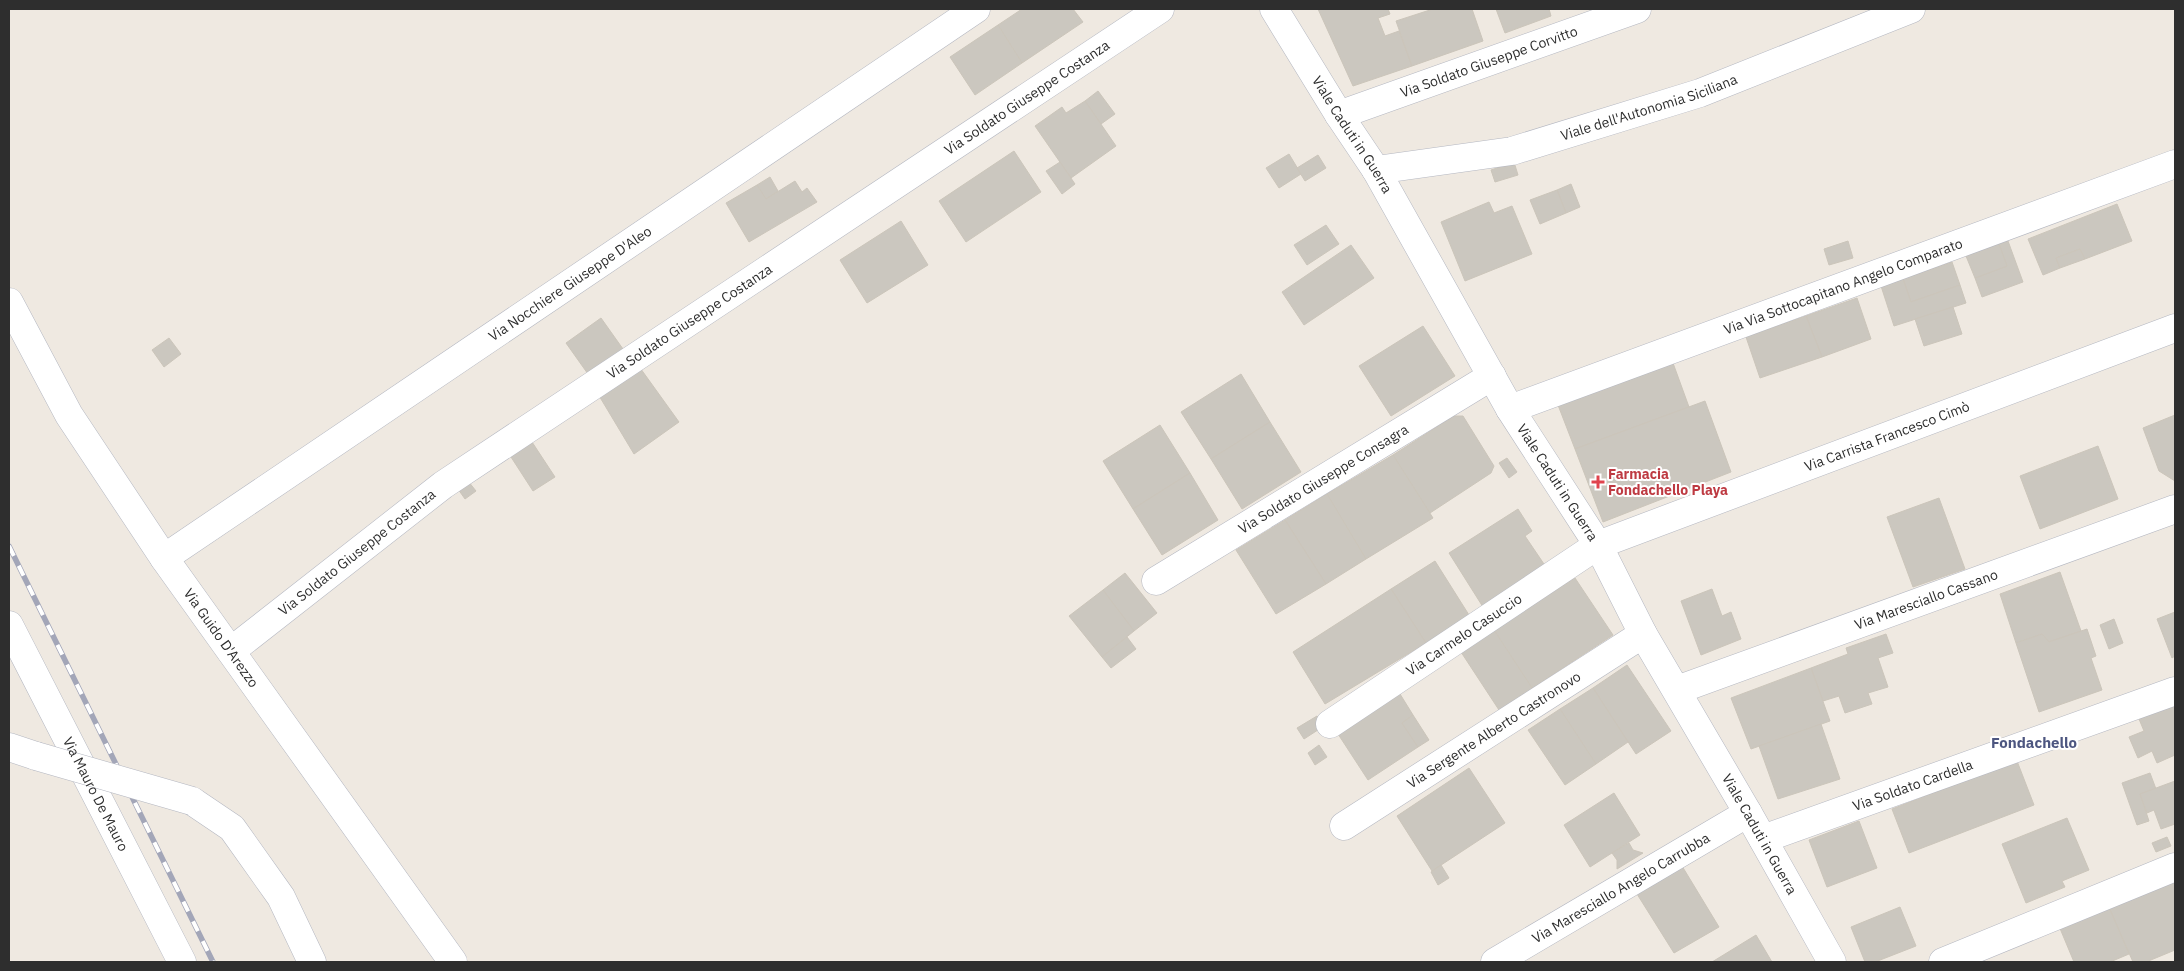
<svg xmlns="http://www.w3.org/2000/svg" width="2184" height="971" font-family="'IBM Plex Sans',sans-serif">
	<rect width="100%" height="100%" fill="#efe9e1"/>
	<g fill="#cbc7bf" stroke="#cbc5ba">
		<path d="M1022,9H1073L1083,22L1022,63L998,25Z"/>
		<path d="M1318,9H1388L1390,14L1378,18L1385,36L1399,31L1412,66L1353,86Z"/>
		<path d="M1433,9H1472L1483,41L1412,66L1396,21Z"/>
		<path d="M1496,9H1549L1551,16L1505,33Z"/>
		<path d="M998,25L1022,63L975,95L950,57Z"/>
		<path d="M1098,91L1115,114L1101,124L1085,101Z"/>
		<path d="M1085,101L1116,146L1071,178L1035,126L1062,107L1066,113Z"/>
		<path d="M1014,151L1041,192L966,242L939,201Z"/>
		<path d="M1289,154L1301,174L1279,188L1266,168Z"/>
		<path d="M1318,155L1326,168L1305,181L1297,168Z"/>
		<path d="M1060,162L1075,184L1062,194L1046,171Z"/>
		<path d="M1514,162L1518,175L1495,182L1491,170Z"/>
		<path d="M770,177L778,191L766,199L757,185Z"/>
		<path d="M795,181L802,192L807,188L817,202L749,242L726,203L757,185L766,199Z"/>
		<path d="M1571,184L1580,207L1566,213L1557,190Z"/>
		<path d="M1557,190L1566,213L1540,224L1530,200Z"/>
		<path d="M1489,202L1494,213L1512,206L1532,254L1465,281L1441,222Z"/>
		<path d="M2117,204L2132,241L2085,259L2080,249L2056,258L2060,268L2043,275L2028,239Z"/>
		<path d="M901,221L928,265L867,303L840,260Z"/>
		<path d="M1326,225L1339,244L1307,265L1294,245Z"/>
		<path d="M1848,241L1853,258L1829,265L1824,249Z"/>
		<path d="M2008,241L2023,282L1982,297L1975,278L2007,266L1999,244Z"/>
		<path d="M1999,244L2007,266L1975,278L1966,256Z"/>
		<path d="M1351,245L1374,278L1304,325L1282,292Z"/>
		<path d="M2080,249L2085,259L2060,268L2056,258Z"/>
		<path d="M1952,262L1960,285L1911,302L1903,279Z"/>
		<path d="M1903,279L1911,302L1960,285L1966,303L1894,326L1881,286Z"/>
		<path d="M1857,298L1871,339L1822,357L1806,316Z"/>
		<path d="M1953,307L1962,334L1924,346L1915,319Z"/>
		<path d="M1806,316L1822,357L1760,378L1746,337Z"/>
		<path d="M601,318L623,349L588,374L566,343Z"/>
		<path d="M1423,326L1455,376L1391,416L1359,366Z"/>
		<path d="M169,338L181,354L164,367L152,350Z"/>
		<path d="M1673,363L1689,407L1575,449L1558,405Z"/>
		<path d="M638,365L679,422L634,454L598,394Z"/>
		<path d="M1241,374L1270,422L1211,459L1181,412Z"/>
		<path d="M1705,401L1731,472L1603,522L1575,449Z"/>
		<path d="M2175,415V481L2159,471L2143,428Z"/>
		<path d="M1454,416H1463L1494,466L1491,473L1430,513L1393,455Z"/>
		<path d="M1270,422L1301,472L1242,509L1211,459Z"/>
		<path d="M1160,425L1190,473L1133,509L1103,461Z"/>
		<path d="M532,442L555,477L533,491L511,457Z"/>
		<path d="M2098,446L2118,499L2040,529L2020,476Z"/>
		<path d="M1393,455L1433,518L1366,559L1327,494Z"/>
		<path d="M1507,458L1517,472L1509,478L1499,463Z"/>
		<path d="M1190,473L1218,520L1162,555L1133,509Z"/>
		<path d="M468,481L476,491L465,499L458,489Z"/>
		<path d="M1327,494L1366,559L1326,584L1285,520Z"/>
		<path d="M1939,498L1965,569L1913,587L1887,517Z"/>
		<path d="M1518,509L1532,531L1525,536L1546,567L1483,607L1449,553Z"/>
		<path d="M1285,520L1326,584L1276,614L1236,550Z"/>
		<path d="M1435,561L1469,615L1426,643L1391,589Z"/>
		<path d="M2060,572L2081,631L2049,642L2042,634L2016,643L2000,594Z"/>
		<path d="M1125,573L1157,613L1134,631L1103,590Z"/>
		<path d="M1575,578L1613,635L1532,688L1494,630Z"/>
		<path d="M1391,589L1426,643L1325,704L1293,652Z"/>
		<path d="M1712,589L1722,616L1731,612L1741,639L1701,655L1681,601Z"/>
		<path d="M1103,590L1134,631L1102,657L1069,616Z"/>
		<path d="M2175,612V656L2172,658L2157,619Z"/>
		<path d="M2114,619L2123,643L2109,649L2100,625Z"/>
		<path d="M2087,629L2096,656L2091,658L2102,690L2039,712L2016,643L2042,634L2049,642Z"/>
		<path d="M1494,630L1532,688L1499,710L1461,652Z"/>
		<path d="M1886,634L1893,653L1878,658L1888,687L1868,693L1872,704L1845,713L1839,696L1823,701L1811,668L1848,654L1846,648Z"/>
		<path d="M1127,637L1136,649L1111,668L1102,657Z"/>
		<path d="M1627,665L1671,731L1636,754L1593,688Z"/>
		<path d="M1811,668L1830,721L1751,749L1731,698Z"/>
		<path d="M1593,688L1628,742L1596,764L1560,709Z"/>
		<path d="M1400,694L1413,715L1402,723L1418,747L1368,780L1338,734Z"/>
		<path d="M2175,704V755L2157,763L2152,751L2138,758L2129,737L2144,731L2139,719Z"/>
		<path d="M1560,709L1596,764L1565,785L1528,730Z"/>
		<path d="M1413,715L1429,740L1418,747L1402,723Z"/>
		<path d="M1317,716L1324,726L1304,739L1297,728Z"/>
		<path d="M1821,724L1840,779L1778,799L1759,746Z"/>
		<path d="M1319,745L1327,757L1315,765L1308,753Z"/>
		<path d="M2017,761L2034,805L1909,853L1892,809Z"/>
		<path d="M1469,768L1505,823L1432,871L1397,816Z"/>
		<path d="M2150,773L2156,789L2140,794L2149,821L2137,825L2122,783Z"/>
		<path d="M2175,781V824L2161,829L2154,810L2147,813L2140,794Z"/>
		<path d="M1614,793L1640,835L1590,867L1564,825Z"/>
		<path d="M2067,818L2089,870L2062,881L2065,887L2026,903L2002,844Z"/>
		<path d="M1859,821L1877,868L1827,887L1809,840Z"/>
		<path d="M2167,837L2171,846L2156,852L2152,843Z"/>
		<path d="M1629,843L1633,850L1643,853L1617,869V860L1612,853Z"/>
		<path d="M1441,865L1449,878L1438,885L1431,872Z"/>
		<path d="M1682,866L1719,927L1674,953L1637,894Z"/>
		<path d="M2175,881V950L2146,962H2133L2108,905Z"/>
		<path d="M2108,905L2129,954L2110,962H2074L2059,926Z"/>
		<path d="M1900,907L1916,946L1875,962H1865L1851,927Z"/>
		<path d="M1756,935L1772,962H1712Z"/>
	</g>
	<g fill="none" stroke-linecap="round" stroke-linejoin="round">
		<g stroke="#b4b7c1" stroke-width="29">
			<g id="minor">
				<path id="s1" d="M1274,9L1339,115L1376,170L1510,409L1598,545L1643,634L1748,813L1832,962"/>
				<path id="s2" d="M1339,115L1637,9"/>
				<path id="s3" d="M1376,170L1512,151L1700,93L1911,9"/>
				<path id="s4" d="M9,302L69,415L164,558L453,962"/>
				<path id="s5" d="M1510,409L2175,164"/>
				<path id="s6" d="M164,558L976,9"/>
				<path id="s7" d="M1156,581L1492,376"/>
				<path id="s8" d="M9,625L182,962"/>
				<path id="s9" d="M231,651L443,485L1160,9"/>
				<path id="s10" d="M1677,690L2175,509"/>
				<path id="s11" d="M1330,724L1598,545L2175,328"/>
				<path d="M9,747L36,756"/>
				<path d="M192,801L232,828L281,897L312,962"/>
				<path id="s12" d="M1344,826L1643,634"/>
				<path id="s13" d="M1763,839L2175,691"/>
				<path id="s14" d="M1495,962L1748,813"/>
				<path d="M1943,962L2175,867"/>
			</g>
		</g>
		<use href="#minor" stroke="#fff" stroke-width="28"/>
		<g stroke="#a3a6b8" stroke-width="5.5">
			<path id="rail" d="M9,546L213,962"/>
		</g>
		<use href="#rail" stroke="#fff" stroke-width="4" stroke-dasharray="11" stroke-linecap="butt"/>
		<g stroke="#b4b7c1" stroke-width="29" stroke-linecap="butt">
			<path id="minor-bridge" d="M36,756L192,801"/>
		</g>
		<use href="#minor-bridge" stroke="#fff" stroke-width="28"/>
	</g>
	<path fill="#e0444e" stroke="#fff" stroke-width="2" d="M1595.5 474.5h5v5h5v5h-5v5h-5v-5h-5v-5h5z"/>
	<g text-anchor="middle" stroke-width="4" stroke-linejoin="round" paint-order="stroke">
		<g font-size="14" fill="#2e2e2e" stroke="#fff">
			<text dy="5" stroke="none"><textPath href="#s2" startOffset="159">Via Soldato Giuseppe Corvitto</textPath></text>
			<text dy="5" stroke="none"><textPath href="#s9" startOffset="970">Via Soldato Giuseppe Costanza</textPath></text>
			<text dy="5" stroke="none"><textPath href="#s3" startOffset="281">Viale dell'Autonomia Siciliana</textPath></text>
			<text dy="5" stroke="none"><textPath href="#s1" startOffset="148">Viale Caduti in Guerra</textPath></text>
			<text dy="5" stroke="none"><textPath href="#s6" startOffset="490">Via Nocchiere Giuseppe D'Aleo</textPath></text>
			<text dy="5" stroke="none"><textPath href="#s5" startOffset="355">Via Via Sottocapitano Angelo Comparato</textPath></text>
			<text dy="5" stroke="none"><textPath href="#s9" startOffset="565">Via Soldato Giuseppe Costanza</textPath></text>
			<text dy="5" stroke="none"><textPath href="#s11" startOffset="631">Via Carrista Francesco Cimò</textPath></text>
			<text dy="5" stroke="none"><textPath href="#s7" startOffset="196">Via Soldato Giuseppe Consagra</textPath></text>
			<text dy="5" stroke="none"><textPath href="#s1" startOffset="552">Viale Caduti in Guerra</textPath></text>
			<text dy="5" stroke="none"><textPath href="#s9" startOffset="160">Via Soldato Giuseppe Costanza</textPath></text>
			<text dy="5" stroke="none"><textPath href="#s10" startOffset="265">Via Maresciallo Cassano</textPath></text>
			<text dy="5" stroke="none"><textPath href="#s11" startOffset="161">Via Carmelo Casuccio</textPath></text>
			<text dy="5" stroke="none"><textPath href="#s4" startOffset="398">Via Guido D'Arezzo</textPath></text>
			<text dy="5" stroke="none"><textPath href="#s12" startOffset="178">Via Sergente Alberto Castronovo</textPath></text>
			<text dy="5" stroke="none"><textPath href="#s13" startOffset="159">Via Soldato Cardella</textPath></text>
			<text dy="5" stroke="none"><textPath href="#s8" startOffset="190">Via Mauro De Mauro</textPath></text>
			<text dy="5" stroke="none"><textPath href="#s1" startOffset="958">Viale Caduti in Guerra</textPath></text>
			<text dy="5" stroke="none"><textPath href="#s14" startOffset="146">Via Maresciallo Angelo Carrubba</textPath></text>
		</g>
		<g font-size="14" font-weight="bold" fill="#be3a42" stroke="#fff" text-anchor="start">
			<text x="1608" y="479">Farmacia<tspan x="1608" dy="16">Fondachello Playa</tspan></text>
		</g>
		<g font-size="15" font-weight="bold" fill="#4d5680" stroke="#fff">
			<text x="2034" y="748">Fondachello</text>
		</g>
	</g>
	<rect width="2184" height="971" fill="none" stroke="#2e2e2e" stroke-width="20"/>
</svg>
